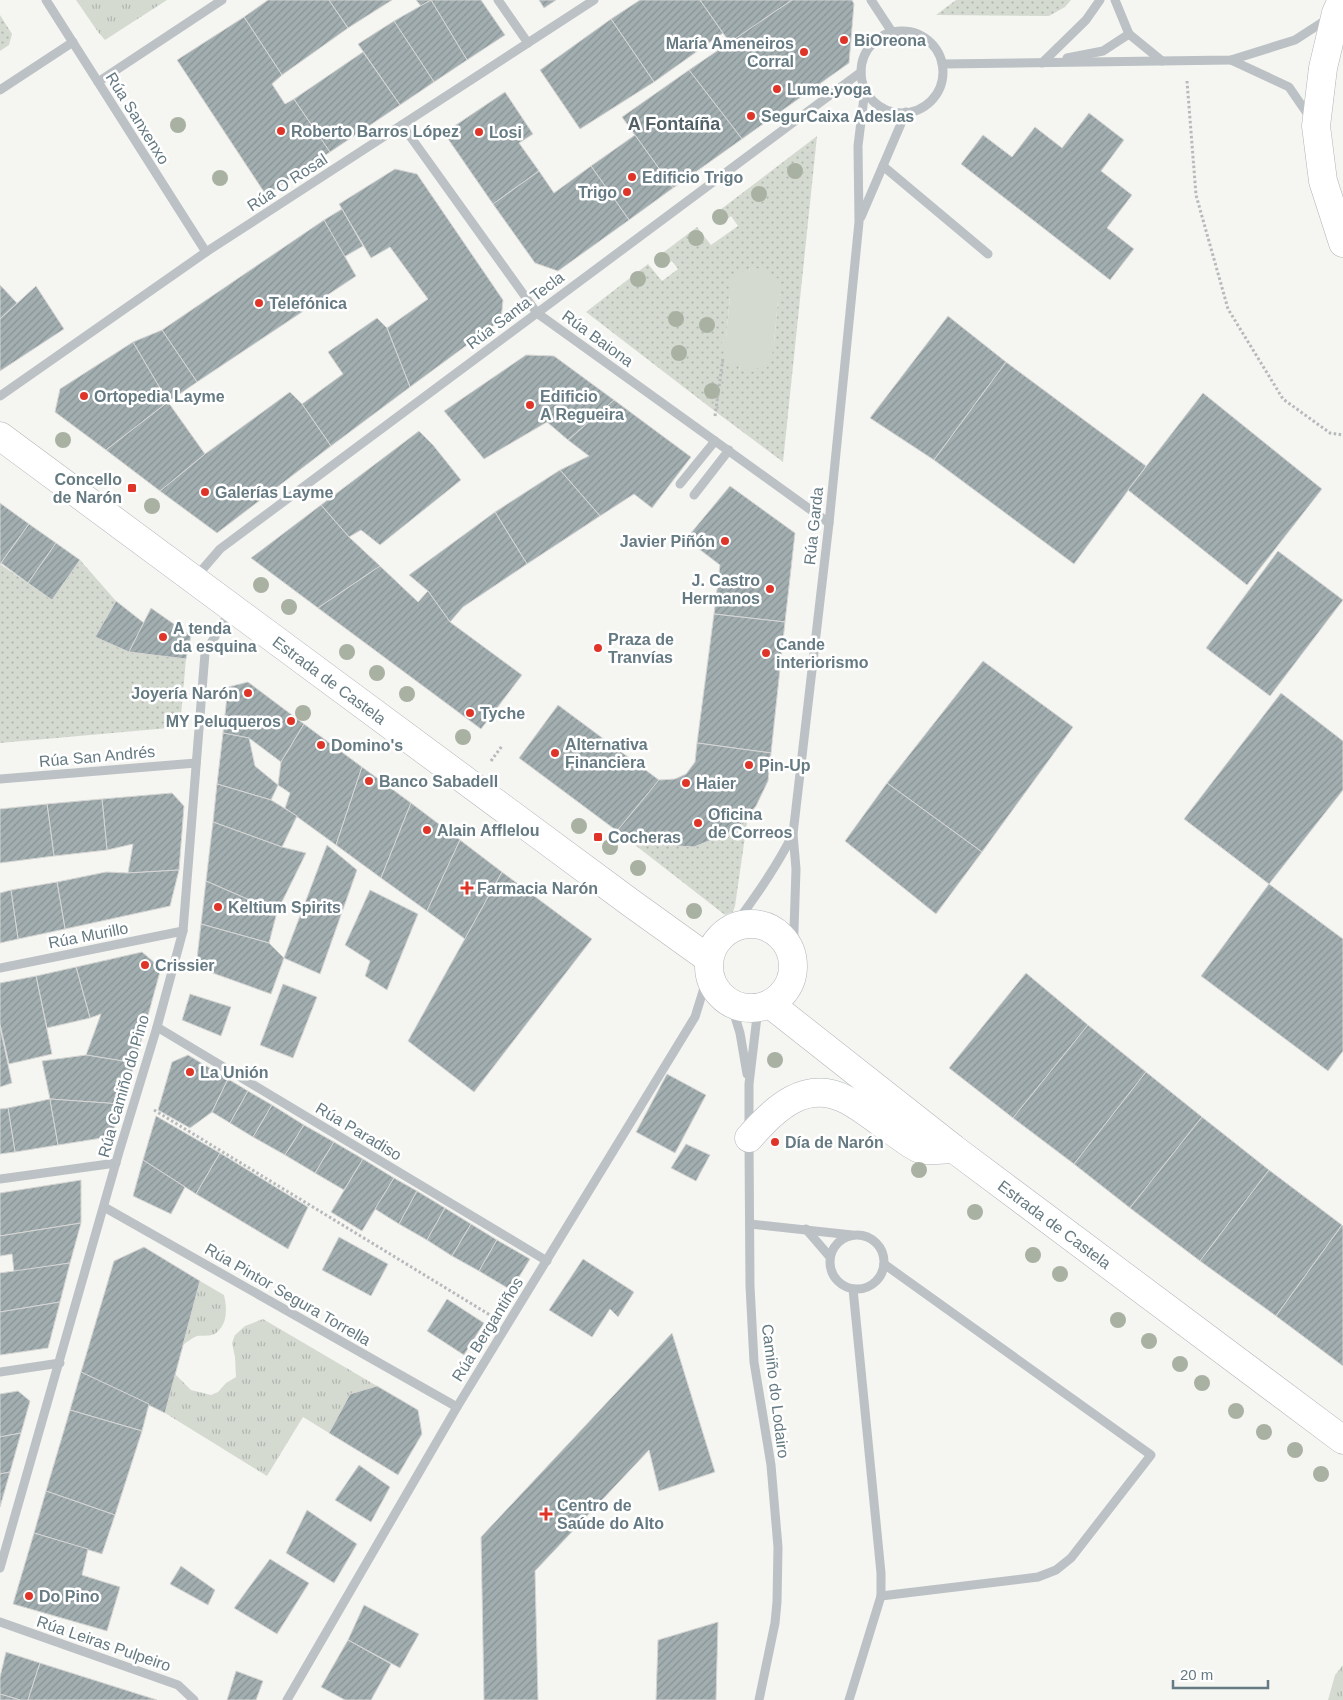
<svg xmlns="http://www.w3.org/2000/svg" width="1343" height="1700" font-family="Arial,sans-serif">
	<defs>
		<pattern id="grass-dots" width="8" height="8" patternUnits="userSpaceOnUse" patternTransform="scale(1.25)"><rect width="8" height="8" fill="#d5dad1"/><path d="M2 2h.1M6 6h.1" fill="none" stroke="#b0b6af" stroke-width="1.8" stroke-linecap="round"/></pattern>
		<pattern id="park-tufts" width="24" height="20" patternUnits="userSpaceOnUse" patternTransform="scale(1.25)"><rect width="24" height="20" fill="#d5dad1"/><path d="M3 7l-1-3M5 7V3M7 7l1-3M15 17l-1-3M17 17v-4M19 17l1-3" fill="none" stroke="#b0b6af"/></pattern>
		<pattern id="building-hatch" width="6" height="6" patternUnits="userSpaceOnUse" patternTransform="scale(1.25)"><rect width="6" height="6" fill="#a3aeb1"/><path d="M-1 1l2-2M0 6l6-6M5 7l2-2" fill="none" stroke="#889395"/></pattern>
	</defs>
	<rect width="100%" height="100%" fill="#f5f5f1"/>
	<g fill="url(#grass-dots)" fill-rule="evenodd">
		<path d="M956,0H1071L1065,7L1049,16L936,15Z"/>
		<path d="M0,15L12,34L9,45L0,51Z"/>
		<path d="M817,136L783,462L716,412L586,312L648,264L662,281L678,269L672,261L663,267L656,258L697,227L711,245L738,226L731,216L722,223L716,213ZM750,268L764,270V274L779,294L781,295L778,300L774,343H776L773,349L754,368L739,370L740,366L725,344H722V338H726L730,295L727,289H730L749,272Z"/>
		<path d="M80,560L116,601L96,637L129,652L186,659L180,727L0,743V564L52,600Z"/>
		<path d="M748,816L735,906L733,912L725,915L617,831L650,844L694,847L736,830Z"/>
	</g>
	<g fill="url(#park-tufts)">
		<path d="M76,0H167L105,40L98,32Z"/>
		<path d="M200,1281L224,1295C227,1308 228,1324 216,1333C211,1337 203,1335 197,1336C192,1338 187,1342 183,1345Z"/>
		<path d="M263,1319L377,1386L350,1394L329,1433L303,1417L267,1476L165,1413L175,1374L191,1390L211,1395L218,1392L226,1383L236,1377L235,1357L232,1343L235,1335L245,1326Z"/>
		<path d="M1343,1665V1700H1328L1335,1675Z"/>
	</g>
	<path fill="#d5dad1" d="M750,268L764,269V274L774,275L780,281L779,294L781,295L780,301H778L774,342L777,343L775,349H773L771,363L765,369L754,368V372L739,371L740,366L728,365L723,358L724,344H722V338L726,337L730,296L727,295V289H730L732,275L737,271L749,272Z"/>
	<g fill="url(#building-hatch)" stroke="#d6d6d4">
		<path d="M268,0H329L348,28L282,75L244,17Z"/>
		<path d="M329,0H392L348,28Z"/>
		<path d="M416,0H431L421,6Z"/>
		<path d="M431,0H481L505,35L467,60Z"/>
		<path d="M431,0L467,60L434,82L394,21Z"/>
		<path d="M539,0H556L544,8Z"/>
		<path d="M640,0H700L723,33L654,82L611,19Z"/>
		<path d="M700,0H792L730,43Z"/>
		<path d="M792,0H852L854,4L849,63L742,139L689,70Z"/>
		<path d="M244,17L282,75L272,84L285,104L294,99L330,152L266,195L177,60Z"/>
		<path d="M611,19L654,82L580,129L540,70Z"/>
		<path d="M394,21L434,82L400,105L358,44Z"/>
		<path d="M363,52L400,105L330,152L294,99Z"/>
		<path d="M689,70L742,139L673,188L622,117Z"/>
		<path d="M505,92L533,134L519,143L539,171L493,204L444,133Z"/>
		<path d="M1089,113L1124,140L1101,171L1132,195L1107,228L1134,249L1110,280L961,164L983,135L1012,157L1035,127L1062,148Z"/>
		<path d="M635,135L673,188L629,220L591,166Z"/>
		<path d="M591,166L629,220L558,271L535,263L493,204L539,171L554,193Z"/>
		<path d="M395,169L417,174L503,300L501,320L410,387L387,328L428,299L390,247L371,258L339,204Z"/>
		<path d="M342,209L363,246L344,257L324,220Z"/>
		<path d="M324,220L356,276L197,382L162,330Z"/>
		<path d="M0,285L17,303L0,319Z"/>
		<path d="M36,286L64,329L0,371V319Z"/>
		<path d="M948,316L1006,362L934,460L870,418Z"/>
		<path d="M377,318L387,328L410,387L331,446L302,404L343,374L328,352Z"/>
		<path d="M162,330L197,382L168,402L133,342Z"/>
		<path d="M133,342L168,402L106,450L55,412L60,389Z"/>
		<path d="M526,355L554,356L614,400L568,440L547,422L484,459L444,411Z"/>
		<path d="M1006,362L1146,466L1074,564L934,460Z"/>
		<path d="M290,392L302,404L331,446L217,533L160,491L205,454Z"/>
		<path d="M1203,393L1322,489L1247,585L1128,490Z"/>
		<path d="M614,400L691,457L652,508L634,494L600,516L560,470L589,456L568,440Z"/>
		<path d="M168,402L205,454L160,491L106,450Z"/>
		<path d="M419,431L433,445L461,480L380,545L361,530L349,537L321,505Z"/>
		<path d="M560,470L600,516L527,564L495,512Z"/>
		<path d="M730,486L795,533L785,622L714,614L720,565L686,539Z"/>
		<path d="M0,503L29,524L0,564Z"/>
		<path d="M321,505L349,537L380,566L318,608L251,558Z"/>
		<path d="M495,512L527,564L463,607L450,622L428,591L409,575Z"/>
		<path d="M29,524L56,543L28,583L1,563Z"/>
		<path d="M56,543L80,560L52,600L28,583Z"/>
		<path d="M1278,551L1343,600L1270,696L1206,648Z"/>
		<path d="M380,566L418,602L428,591L450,622L522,675L481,729L318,608Z"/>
		<path d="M116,601L144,623L129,652L95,637Z"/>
		<path d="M151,608L191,636L186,659L129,652Z"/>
		<path d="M714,614L785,622L771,753L697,743Z"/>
		<path d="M983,661L1073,727L982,852L887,783Z"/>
		<path d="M248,682L304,724L281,762L249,738L223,733L228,687Z"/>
		<path d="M1281,693L1343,741V790L1269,884L1184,819Z"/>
		<path d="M558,705L659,780L617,831L519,758Z"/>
		<path d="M304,724L362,767L336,845L285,808L290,793L278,785L281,762Z"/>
		<path d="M223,733L249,738L255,766L278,785L271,800L217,784Z"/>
		<path d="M697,743L771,753L768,781L756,806L736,830L694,847L650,844L617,831L659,780L675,779L686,774L695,762Z"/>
		<path d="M362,767L411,803L381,878L336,845Z"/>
		<path d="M887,783L982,852L936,914L845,841Z"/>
		<path d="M217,784L271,800L297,816L282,847L213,822Z"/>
		<path d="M172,793L184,806L179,870L128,873L133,844L107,850L102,799Z"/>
		<path d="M102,799L107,850L54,856L47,804Z"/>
		<path d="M411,803L460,840L427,911L381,878Z"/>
		<path d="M47,804L54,856L0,863V809Z"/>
		<path d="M213,822L282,847L306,853L277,912L206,881Z"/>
		<path d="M460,840L502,872L465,939L427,911Z"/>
		<path d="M327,845L357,870L320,974L284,958Z"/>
		<path d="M179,870L170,906L65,929L57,882L106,872L128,873Z"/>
		<path d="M502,872L592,939L474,1092L408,1041Z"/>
		<path d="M206,881L277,912L269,943L201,924Z"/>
		<path d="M57,882L65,929L18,939L11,890Z"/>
		<path d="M1269,884L1343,939V1051L1328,1071L1201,976Z"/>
		<path d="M11,890L18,939L0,943V893Z"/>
		<path d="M370,890L418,914L387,990L365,976L370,961L345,945Z"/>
		<path d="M201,924L269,943L284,958L271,994L196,967Z"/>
		<path d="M142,952L161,968L135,1063L86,1055L101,1014L90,1018L76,967Z"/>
		<path d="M76,967L90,1018L47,1028L36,976Z"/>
		<path d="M1026,973L1088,1025L1013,1118L949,1068Z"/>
		<path d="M36,976L52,1054L9,1064L0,1024V983Z"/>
		<path d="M283,984L317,997L293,1058L260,1045Z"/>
		<path d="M190,994L231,1007L221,1036L182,1020Z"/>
		<path d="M1088,1025L1146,1072L1074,1164L1013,1118Z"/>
		<path d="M0,1027L12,1083L0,1087Z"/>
		<path d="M86,1055L135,1063L121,1104L50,1099L42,1061Z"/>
		<path d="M188,1055L228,1079L212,1112L190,1128L158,1110L172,1062Z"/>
		<path d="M1146,1072L1202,1117L1130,1208L1074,1164Z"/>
		<path d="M667,1074L706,1095L675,1153L636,1132Z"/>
		<path d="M228,1079L248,1091L230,1123L212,1112Z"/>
		<path d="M248,1091L272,1105L253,1137L230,1123Z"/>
		<path d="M50,1099L58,1145L15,1152L8,1108Z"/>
		<path d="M50,1099L121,1104L113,1134L102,1138L58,1145Z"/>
		<path d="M272,1105L304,1125L285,1155L253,1137Z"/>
		<path d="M8,1108L15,1152L0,1154V1109Z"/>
		<path d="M156,1116L220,1153L196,1194L143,1160Z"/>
		<path d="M1202,1117L1269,1170L1200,1261L1130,1208Z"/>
		<path d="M304,1125L334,1142L315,1173L285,1155Z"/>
		<path d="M334,1142L363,1159L344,1190L315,1173Z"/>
		<path d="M686,1144L710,1155L696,1181L671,1168Z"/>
		<path d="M220,1153L308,1207L288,1249L196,1194Z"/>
		<path d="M363,1159L394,1178L362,1231L331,1212Z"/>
		<path d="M143,1160L185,1187L171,1214L133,1196Z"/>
		<path d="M1269,1170L1342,1225L1276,1316L1200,1261Z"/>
		<path d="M394,1178L417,1191L399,1224L375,1209Z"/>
		<path d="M81,1180V1223L0,1236V1193Z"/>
		<path d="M417,1191L445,1208L427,1240L399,1224Z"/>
		<path d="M445,1208L471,1224L452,1256L427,1240Z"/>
		<path d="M81,1223L70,1263L14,1272L12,1254L0,1256V1236Z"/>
		<path d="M471,1224L497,1240L479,1271L452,1256Z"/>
		<path d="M1342,1225L1343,1226V1366L1276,1316Z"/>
		<path d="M339,1237L388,1264L371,1296L322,1270Z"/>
		<path d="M497,1240L530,1259L511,1290L479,1271Z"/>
		<path d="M144,1247L200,1281L165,1413L81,1372L114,1261Z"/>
		<path d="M583,1259L634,1292L618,1317L610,1309L592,1337L549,1310Z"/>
		<path d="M70,1263L60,1302L0,1312V1273Z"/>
		<path d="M447,1299L484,1323L464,1355L427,1331Z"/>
		<path d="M60,1302L48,1348L0,1355V1312Z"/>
		<path d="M672,1333L715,1472L659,1491L649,1450L535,1571L538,1700H484L481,1537Z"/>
		<path d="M81,1372L149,1404L142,1431L70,1410Z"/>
		<path d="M377,1386L418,1410L422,1434L398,1475L329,1433L350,1394Z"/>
		<path d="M18,1391L30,1401L21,1433L0,1437V1394Z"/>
		<path d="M70,1410L142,1431L115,1515L46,1491Z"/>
		<path d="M21,1433L10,1472L0,1474V1437Z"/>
		<path d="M359,1465L390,1487L371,1522L335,1500Z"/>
		<path d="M10,1472L0,1507V1474Z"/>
		<path d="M46,1491L115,1515L102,1554L34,1533Z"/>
		<path d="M307,1510L357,1544L334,1583L286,1553Z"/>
		<path d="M34,1533L88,1549L82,1575L120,1587L107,1631L13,1604Z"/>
		<path d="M270,1559L309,1583L277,1634L234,1608Z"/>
		<path d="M181,1566L215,1590L208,1605L170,1584Z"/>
		<path d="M364,1605L419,1634L400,1668L348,1640Z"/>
		<path d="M718,1622L716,1700H656L658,1640Z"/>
		<path d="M348,1640L391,1664L371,1700H345L321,1687Z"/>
		<path d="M6,1652L40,1663L28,1700H20L0,1694V1677Z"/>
		<path d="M40,1663L157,1700H28Z"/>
		<path d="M236,1671L263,1681L256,1700H227Z"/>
		<path d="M0,1694L20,1700H0Z"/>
	</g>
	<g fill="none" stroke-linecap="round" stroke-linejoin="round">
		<g stroke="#afb6b8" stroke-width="29">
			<g id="major">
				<path id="s1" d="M0,436L631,903L709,959"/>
				<circle cx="751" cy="966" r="42"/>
				<path id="s2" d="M770,1004L954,1149L1343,1440"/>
				<path d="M749,1138C774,1109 806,1078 847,1100C862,1108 877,1120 891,1130C900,1136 910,1145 920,1149C927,1152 946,1149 954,1149"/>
			</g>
		</g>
		<g stroke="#afb4b7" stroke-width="29">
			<path id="highway" d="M1342,0L1336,13L1323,68L1316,126L1323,181L1343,243"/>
		</g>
		<g stroke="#b6babc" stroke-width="3" stroke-dasharray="2.5 2.5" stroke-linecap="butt">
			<path d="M1187,81L1196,195L1228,309L1283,399L1330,433L1343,435"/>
			<path d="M715,416L723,358"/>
			<path d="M491,761L502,746"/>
			<path d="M154,1110L490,1315"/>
		</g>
		<g stroke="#bbc1c4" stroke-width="9">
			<path d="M46,0L206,252"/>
			<path d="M498,0L528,43"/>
			<path d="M871,0L892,32"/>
			<path d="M1115,0L1129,34L1162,61"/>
			<circle cx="902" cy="72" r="41"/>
			<path d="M1067,58L1103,51L1129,34"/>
			<path d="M1231,60L1289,87L1311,119"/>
			<path d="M1042,63L1086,20L1100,0"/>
			<path d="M942,64L1231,60L1295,40L1329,18"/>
			<path d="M98,82L222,0"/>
			<path d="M0,90L73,42"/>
			<path d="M402,125L537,313L829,523"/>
			<path d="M883,166L988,254"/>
			<path d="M861,217L906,112"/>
			<path d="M0,396L206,252L594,0"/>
			<path d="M680,484L715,441"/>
			<path d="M694,495L729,450"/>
			<path d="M195,578L220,549L861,72"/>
			<path d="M0,779L196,763"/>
			<path d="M732,928C755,898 776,868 793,834"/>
			<path d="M793,960L796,869L793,834L829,523L859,222L858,146L865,89"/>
			<path d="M0,968L183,931"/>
			<path d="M731,1004L740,1033L747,1074"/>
			<path d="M157,1027L547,1261"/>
			<path d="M749,1128V1084L758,1008"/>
			<path d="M749,1141L750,1286L754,1362L771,1465L778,1547L777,1602L775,1623L759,1700"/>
			<path d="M0,1179L116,1163"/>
			<path d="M104,1207L457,1407"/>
			<path d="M750,1224L852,1235"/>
			<path d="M806,1229L830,1257"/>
			<circle cx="857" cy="1262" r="27"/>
			<path d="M0,1372L60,1363"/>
			<path d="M0,1568L119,1152L157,1027L183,931L205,653L231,610"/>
			<path d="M881,1596L1038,1577L1056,1570L1071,1558L1151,1455L884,1264"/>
			<path d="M0,1622L178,1685L194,1700"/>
			<path d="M287,1700L457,1407L695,1017L709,972"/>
			<path d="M849,1700L881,1596V1573L853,1289"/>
		</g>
		<use href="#major" stroke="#fff" stroke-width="28"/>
		<use href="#highway" stroke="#fff" stroke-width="28"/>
	</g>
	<g fill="#a9b1a3">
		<circle cx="178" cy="125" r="8"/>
		<circle cx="795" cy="171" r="8"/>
		<circle cx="220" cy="178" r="8"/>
		<circle cx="759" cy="194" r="8"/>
		<circle cx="720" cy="217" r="8"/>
		<circle cx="696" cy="238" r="8"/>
		<circle cx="662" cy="260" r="8"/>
		<circle cx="638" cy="279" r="8"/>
		<circle cx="676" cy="319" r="8"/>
		<circle cx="707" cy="325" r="8"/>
		<circle cx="679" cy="353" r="8"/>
		<circle cx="712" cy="391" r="8"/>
		<circle cx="63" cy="440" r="8"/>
		<circle cx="152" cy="506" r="8"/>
		<circle cx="261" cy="585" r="8"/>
		<circle cx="289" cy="607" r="8"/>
		<circle cx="347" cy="652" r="8"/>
		<circle cx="377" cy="673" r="8"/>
		<circle cx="407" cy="694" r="8"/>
		<circle cx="303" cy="713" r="8"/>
		<circle cx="463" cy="737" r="8"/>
		<circle cx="579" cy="826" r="8"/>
		<circle cx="610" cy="847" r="8"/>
		<circle cx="638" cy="868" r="8"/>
		<circle cx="694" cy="911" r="8"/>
		<circle cx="775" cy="1060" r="8"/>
		<circle cx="919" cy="1170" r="8"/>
		<circle cx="975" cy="1212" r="8"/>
		<circle cx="1033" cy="1255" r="8"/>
		<circle cx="1060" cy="1274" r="8"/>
		<circle cx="1118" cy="1320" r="8"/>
		<circle cx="1149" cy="1341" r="8"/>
		<circle cx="1180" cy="1364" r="8"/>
		<circle cx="1202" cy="1383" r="8"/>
		<circle cx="1236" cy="1411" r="8"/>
		<circle cx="1264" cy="1432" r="8"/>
		<circle cx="1295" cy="1450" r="8"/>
		<circle cx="1321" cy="1474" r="8"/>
	</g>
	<g fill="#de3528" stroke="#fff" stroke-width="2">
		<circle cx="844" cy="40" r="5"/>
		<circle cx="804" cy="52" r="5"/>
		<circle cx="777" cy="89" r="5"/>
		<circle cx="751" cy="116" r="5"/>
		<circle cx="281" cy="131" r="5"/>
		<circle cx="479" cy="132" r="5"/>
		<circle cx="632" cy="177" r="5"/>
		<circle cx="627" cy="192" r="5"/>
		<circle cx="259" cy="303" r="5"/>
		<circle cx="84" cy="396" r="5"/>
		<circle cx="530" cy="405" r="5"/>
		<rect x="127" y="483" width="10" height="10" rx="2.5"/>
		<circle cx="205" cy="492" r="5"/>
		<circle cx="725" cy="541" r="5"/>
		<circle cx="770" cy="589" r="5"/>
		<circle cx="163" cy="637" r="5"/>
		<circle cx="598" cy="648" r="5"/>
		<circle cx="766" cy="653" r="5"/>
		<circle cx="248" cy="693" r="5"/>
		<circle cx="470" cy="713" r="5"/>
		<circle cx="291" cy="721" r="5"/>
		<circle cx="321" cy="745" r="5"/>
		<circle cx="555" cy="753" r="5"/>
		<circle cx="749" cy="765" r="5"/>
		<circle cx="369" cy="781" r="5"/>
		<circle cx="686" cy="783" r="5"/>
		<circle cx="698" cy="823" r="5"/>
		<circle cx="427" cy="830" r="5"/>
		<rect x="593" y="832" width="10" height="10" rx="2.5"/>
		<path d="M464.5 880.5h5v5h5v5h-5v5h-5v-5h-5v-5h5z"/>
		<circle cx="218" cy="907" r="5"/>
		<circle cx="145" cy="965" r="5"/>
		<circle cx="190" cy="1072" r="5"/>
		<circle cx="775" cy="1142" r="5"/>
		<path d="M543.5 1506.5h5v5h5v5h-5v5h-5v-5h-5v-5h5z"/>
		<circle cx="29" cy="1596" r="5"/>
	</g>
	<g text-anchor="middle" stroke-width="5" stroke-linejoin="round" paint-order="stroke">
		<g font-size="16" font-weight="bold" fill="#657a82" stroke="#fff" text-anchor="start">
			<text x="854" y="46">BiOreona</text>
			<text x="794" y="49" text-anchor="end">María Ameneiros<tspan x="794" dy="18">Corral</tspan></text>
			<text x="787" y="95">Lume.yoga</text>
			<text x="761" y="122">SegurCaixa Adeslas</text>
			<text x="291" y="137">Roberto Barros López</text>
			<text x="489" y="138">Losi</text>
			<text x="642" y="183">Edificio Trigo</text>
			<text x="617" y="198" text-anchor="end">Trigo</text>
			<text x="269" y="309">Telefónica</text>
			<text x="94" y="402">Ortopedia Layme</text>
			<text x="540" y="402">Edificio<tspan x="540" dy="18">A Regueira</tspan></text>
			<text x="122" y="485" text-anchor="end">Concello<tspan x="122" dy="18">de Narón</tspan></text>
			<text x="215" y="498">Galerías Layme</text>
			<text x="715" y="547" text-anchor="end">Javier Piñón</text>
			<text x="760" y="586" text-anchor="end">J. Castro<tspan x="760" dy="18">Hermanos</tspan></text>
			<text x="173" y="634">A tenda<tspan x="173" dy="18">da esquina</tspan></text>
			<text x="608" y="645">Praza de<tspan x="608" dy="18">Tranvías</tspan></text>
			<text x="776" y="650">Cande<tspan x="776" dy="18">interiorismo</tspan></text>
			<text x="238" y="699" text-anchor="end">Joyería Narón</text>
			<text x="480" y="719">Tyche</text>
			<text x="281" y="727" text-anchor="end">MY Peluqueros</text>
			<text x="565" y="750">Alternativa<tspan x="565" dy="18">Financiera</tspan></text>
			<text x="331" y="751">Domino's</text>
			<text x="759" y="771">Pin-Up</text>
			<text x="379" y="787">Banco Sabadell</text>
			<text x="696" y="789">Haier</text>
			<text x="708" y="820">Oficina<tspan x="708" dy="18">de Correos</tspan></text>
			<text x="437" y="836">Alain Afflelou</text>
			<text x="608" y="843">Cocheras</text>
			<text x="477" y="894">Farmacia Narón</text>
			<text x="228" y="913">Keltium Spirits</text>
			<text x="155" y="971">Crissier</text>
			<text x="200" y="1078">La Unión</text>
			<text x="785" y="1148">Día de Narón</text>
			<text x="557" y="1511">Centro de<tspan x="557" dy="18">Saúde do Alto</tspan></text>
			<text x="39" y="1602">Do Pino</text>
		</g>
		<g font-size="16" fill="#657a82" stroke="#fff">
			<text transform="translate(138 118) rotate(58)" y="6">Rúa Sanxenxo</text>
			<text transform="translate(287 182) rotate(-33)" y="6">Rúa O Rosal</text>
			<text transform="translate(515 310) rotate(-37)" y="6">Rúa Santa Tecla</text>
			<text transform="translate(598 338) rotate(36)" y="6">Rúa Baiona</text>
			<text transform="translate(813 526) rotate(-84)" y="6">Rúa Garda</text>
			<text dy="6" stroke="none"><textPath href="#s1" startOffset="410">Estrada de Castela</textPath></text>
			<text transform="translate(97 756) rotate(-5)" y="6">Rúa San Andrés</text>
			<text transform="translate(88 935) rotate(-11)" y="6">Rúa Murillo</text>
			<text transform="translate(123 1086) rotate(-74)" y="6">Rúa Camiño do Pino</text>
			<text transform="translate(359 1131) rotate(31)" y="6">Rúa Paradiso</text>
			<text dy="6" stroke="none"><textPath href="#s2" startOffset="360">Estrada de Castela</textPath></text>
			<text transform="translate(288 1294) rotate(30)" y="6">Rúa Pintor Segura Torrella</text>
			<text transform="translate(487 1329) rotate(-58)" y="6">Rúa Bergantiños</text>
			<text transform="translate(776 1391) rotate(83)" y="6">Camiño do Lodairo</text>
			<text transform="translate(104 1643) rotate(19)" y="6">Rúa Leiras Pulpeiro</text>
		</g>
		<g font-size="18" font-weight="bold" fill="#526167" stroke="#fff">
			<text x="674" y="130">A Fontaíña</text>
		</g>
	</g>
	<path d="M1173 1680v8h95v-8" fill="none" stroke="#657a82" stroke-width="2.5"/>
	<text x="1180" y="1680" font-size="15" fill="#657a82" stroke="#ffffff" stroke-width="4" paint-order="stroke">20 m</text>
</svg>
